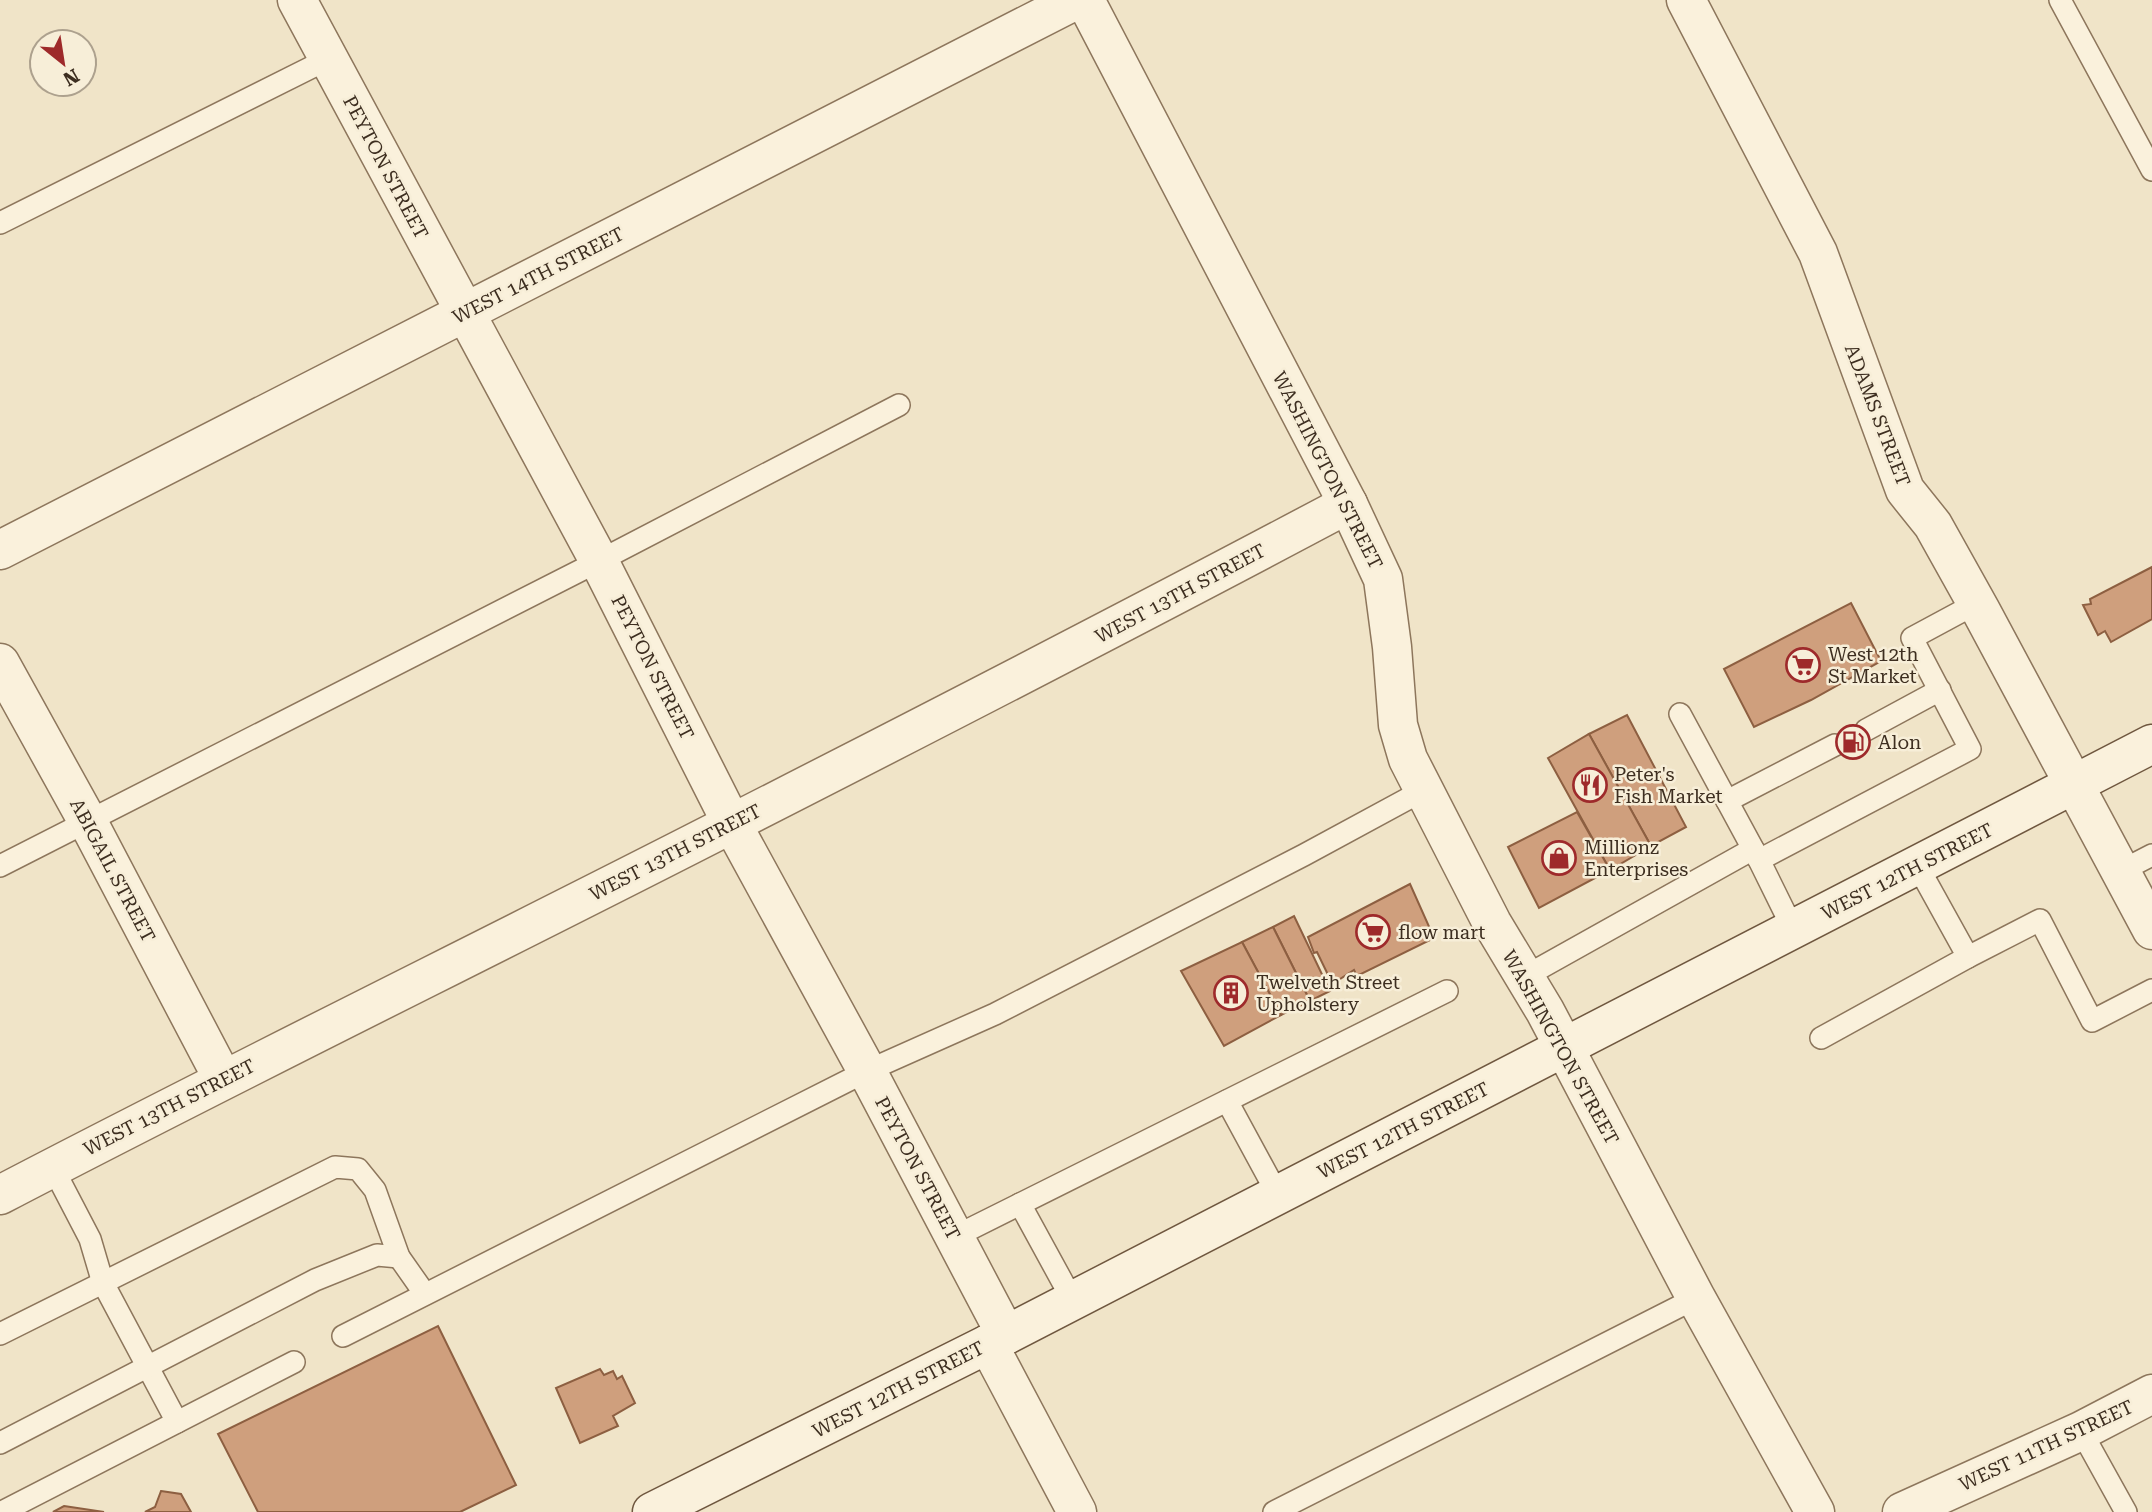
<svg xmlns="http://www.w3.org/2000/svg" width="2152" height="1512" font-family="'Roboto Serif',serif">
	<rect width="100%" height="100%" fill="#f0e4c8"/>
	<g fill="#cf9f7d" stroke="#8d5f41" stroke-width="2">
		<path d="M2152,567V619L2111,642L2105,631L2098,635L2083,605L2091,604L2090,599Z"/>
		<path d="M1851,603L1881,661L1811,700L1754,727L1724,669Z"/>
		<path d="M1627,715L1686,827L1651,846L1589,734Z"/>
		<path d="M1589,734L1651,846L1610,870L1548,758Z"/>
		<path d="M1577,812L1610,870L1539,908L1508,847Z"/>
		<path d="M1410,884L1431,931L1427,933L1430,940L1357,976L1354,970L1340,979L1331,981L1317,952L1314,953L1308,937Z"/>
		<path d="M1294,916L1330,991L1310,1001L1273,927Z"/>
		<path d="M1273,927L1310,1001L1281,1015L1242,942Z"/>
		<path d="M1242,942L1281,1015L1224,1046L1181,971Z"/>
		<path d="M438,1326L516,1485L460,1512H258L218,1434Z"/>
		<path d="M600,1369L604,1375L613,1371L617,1379L622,1376L635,1403L613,1416L618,1426L580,1443L556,1388Z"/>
		<path d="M161,1491L181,1494L191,1512H145L155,1507Z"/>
		<path d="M64,1506L104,1512H53Z"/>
	</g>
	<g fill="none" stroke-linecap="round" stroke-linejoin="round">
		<g stroke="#8d765c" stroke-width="24">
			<g id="service">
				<path d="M2060,0L2152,170"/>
				<path d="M0,223L328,59"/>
				<path d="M1680,714L1759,860L1970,749L1912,638L1977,603"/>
				<path d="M1866,730L1940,690"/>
				<path d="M1727,801L1835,745"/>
				<path d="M1759,860L1793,929"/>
				<path d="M0,866L599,561L899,405"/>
				<path d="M2121,871L2152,855"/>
				<path d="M1968,957L2040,920L2092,1021L2152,990"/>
				<path d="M1524,977L1753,849"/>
				<path d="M1821,1038L1968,957L1917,865"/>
				<path d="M1227,1101L1278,1195"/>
				<path d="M53,1168L90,1239L103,1283L177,1422"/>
				<path d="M1020,1204L1073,1301"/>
				<path d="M954,1237L1447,991"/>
				<path d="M0,1334L335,1167L358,1169L375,1190L399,1257L425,1294"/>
				<path d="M343,1336L867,1071L995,1014L1304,855L1424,790"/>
				<path d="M2081,1431L2126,1512"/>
				<path d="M0,1443L315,1280L377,1255L399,1257"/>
				<path d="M2,1512L294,1362"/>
				<path d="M1274,1512L1696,1298"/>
			</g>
		</g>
		<g stroke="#8d765c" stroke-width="41">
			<g id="minor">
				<path d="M1085,0L1348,504L1383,579L1392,647L1398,725L1408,759L1492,923L1545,1011L1696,1298L1815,1512"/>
				<path d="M1686,0L1818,253L1905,490L1933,525L1981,611L2152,930"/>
				<path d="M0,550L1076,0"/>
				<path d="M0,663L88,822L223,1079"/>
				<path d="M0,1195C243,1068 489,948 733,823C939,718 1145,612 1348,504"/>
				<path d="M988,1344L1077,1512"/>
				<path d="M1902,1512L2081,1431L2152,1394"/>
			</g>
		</g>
		<g stroke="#8d765c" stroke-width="41">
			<path id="tertiary" d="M297,0L599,561L732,824L867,1071L1006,1335"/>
		</g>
		<g stroke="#6f573f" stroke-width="41">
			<path id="secondary" d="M652,1512L1006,1335L2152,744"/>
		</g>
		<use href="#service" stroke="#faf1dc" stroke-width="21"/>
		<use href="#minor" stroke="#faf1dc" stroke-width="38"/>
		<use href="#tertiary" stroke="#faf1dc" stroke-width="38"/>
		<use href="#secondary" stroke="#faf1dc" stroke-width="38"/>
	</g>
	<defs>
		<g id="supermarket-ring" transform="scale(1.75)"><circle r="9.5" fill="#f7eed8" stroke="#9e2a2b" stroke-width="1.5"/><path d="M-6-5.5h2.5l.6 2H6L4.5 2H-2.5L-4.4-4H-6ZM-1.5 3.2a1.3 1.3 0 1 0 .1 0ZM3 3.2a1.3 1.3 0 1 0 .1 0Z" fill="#9e2a2b"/></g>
		<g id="fuel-ring" transform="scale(1.75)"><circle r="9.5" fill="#f7eed8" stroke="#9e2a2b" stroke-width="1.5"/><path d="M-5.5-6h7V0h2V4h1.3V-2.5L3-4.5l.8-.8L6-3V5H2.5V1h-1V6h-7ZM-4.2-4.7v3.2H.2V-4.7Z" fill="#9e2a2b"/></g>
		<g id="restaurant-ring" transform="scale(1.75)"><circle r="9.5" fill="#f7eed8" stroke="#9e2a2b" stroke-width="1.5"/><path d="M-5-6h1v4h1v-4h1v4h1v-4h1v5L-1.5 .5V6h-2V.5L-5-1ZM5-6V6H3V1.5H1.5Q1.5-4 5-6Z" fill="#9e2a2b"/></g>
		<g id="shop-ring" transform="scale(1.75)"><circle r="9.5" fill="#f7eed8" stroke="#9e2a2b" stroke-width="1.5"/><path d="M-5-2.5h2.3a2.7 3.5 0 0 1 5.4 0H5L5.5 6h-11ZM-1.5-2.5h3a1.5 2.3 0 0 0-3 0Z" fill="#9e2a2b"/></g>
		<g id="building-ring" transform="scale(1.75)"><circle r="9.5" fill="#f7eed8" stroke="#9e2a2b" stroke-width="1.5"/><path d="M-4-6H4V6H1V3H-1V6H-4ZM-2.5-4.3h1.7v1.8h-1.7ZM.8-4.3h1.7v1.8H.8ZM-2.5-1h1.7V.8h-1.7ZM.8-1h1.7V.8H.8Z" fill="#9e2a2b"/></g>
	</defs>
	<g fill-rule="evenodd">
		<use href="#supermarket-ring" x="1803" y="665"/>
		<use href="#fuel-ring" x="1853" y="742"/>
		<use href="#restaurant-ring" x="1590" y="785"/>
		<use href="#shop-ring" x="1559" y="858"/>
		<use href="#supermarket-ring" x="1373" y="932"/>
		<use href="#building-ring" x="1231" y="993"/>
	</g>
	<g text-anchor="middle" stroke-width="5" stroke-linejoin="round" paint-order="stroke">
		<g font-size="19" fill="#3d2e20" stroke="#f7eed8">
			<text transform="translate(386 167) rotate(62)" y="7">PEYTON STREET</text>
			<text transform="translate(538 275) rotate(-27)" y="7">WEST 14TH STREET</text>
			<text transform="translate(1878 415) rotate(69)" y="7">ADAMS STREET</text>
			<text transform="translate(1328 470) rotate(63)" y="7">WASHINGTON STREET</text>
			<text transform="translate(1180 593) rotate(-28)" y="7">WEST 13TH STREET</text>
			<text transform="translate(653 667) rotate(63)" y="7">PEYTON STREET</text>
			<text transform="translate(675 852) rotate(-27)" y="7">WEST 13TH STREET</text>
			<text transform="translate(113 870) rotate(62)" y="7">ABIGAIL STREET</text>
			<text transform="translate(1907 871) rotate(-27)" y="7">WEST 12TH STREET</text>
			<text transform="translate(1561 1047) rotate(61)" y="7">WASHINGTON STREET</text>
			<text transform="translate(169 1107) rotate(-27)" y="7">WEST 13TH STREET</text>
			<text transform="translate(1403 1130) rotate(-27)" y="7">WEST 12TH STREET</text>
			<text transform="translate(918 1168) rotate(62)" y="7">PEYTON STREET</text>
			<text transform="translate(898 1389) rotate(-27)" y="7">WEST 12TH STREET</text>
			<text transform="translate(2046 1445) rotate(-25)" y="7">WEST 11TH STREET</text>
		</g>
		<g font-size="19" fill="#3d2e20" stroke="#f7eed8" text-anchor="start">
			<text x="1828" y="661">West 12th<tspan x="1828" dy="22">St Market</tspan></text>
			<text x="1878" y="749">Alon</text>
			<text x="1614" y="781">Peter's<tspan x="1614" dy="22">Fish Market</tspan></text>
			<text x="1584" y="854">Millionz<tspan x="1584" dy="22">Enterprises</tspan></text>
			<text x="1398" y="939">flow mart</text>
			<text x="1256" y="989">Twelveth Street<tspan x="1256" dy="22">Upholstery</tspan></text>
		</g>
	</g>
	<g transform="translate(63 63) rotate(150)"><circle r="33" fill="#f7eed8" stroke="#ada18e" stroke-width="2"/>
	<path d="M0-5L12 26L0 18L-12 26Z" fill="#9e2a2b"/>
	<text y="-10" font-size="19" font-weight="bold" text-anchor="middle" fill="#3d2e20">N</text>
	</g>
</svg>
